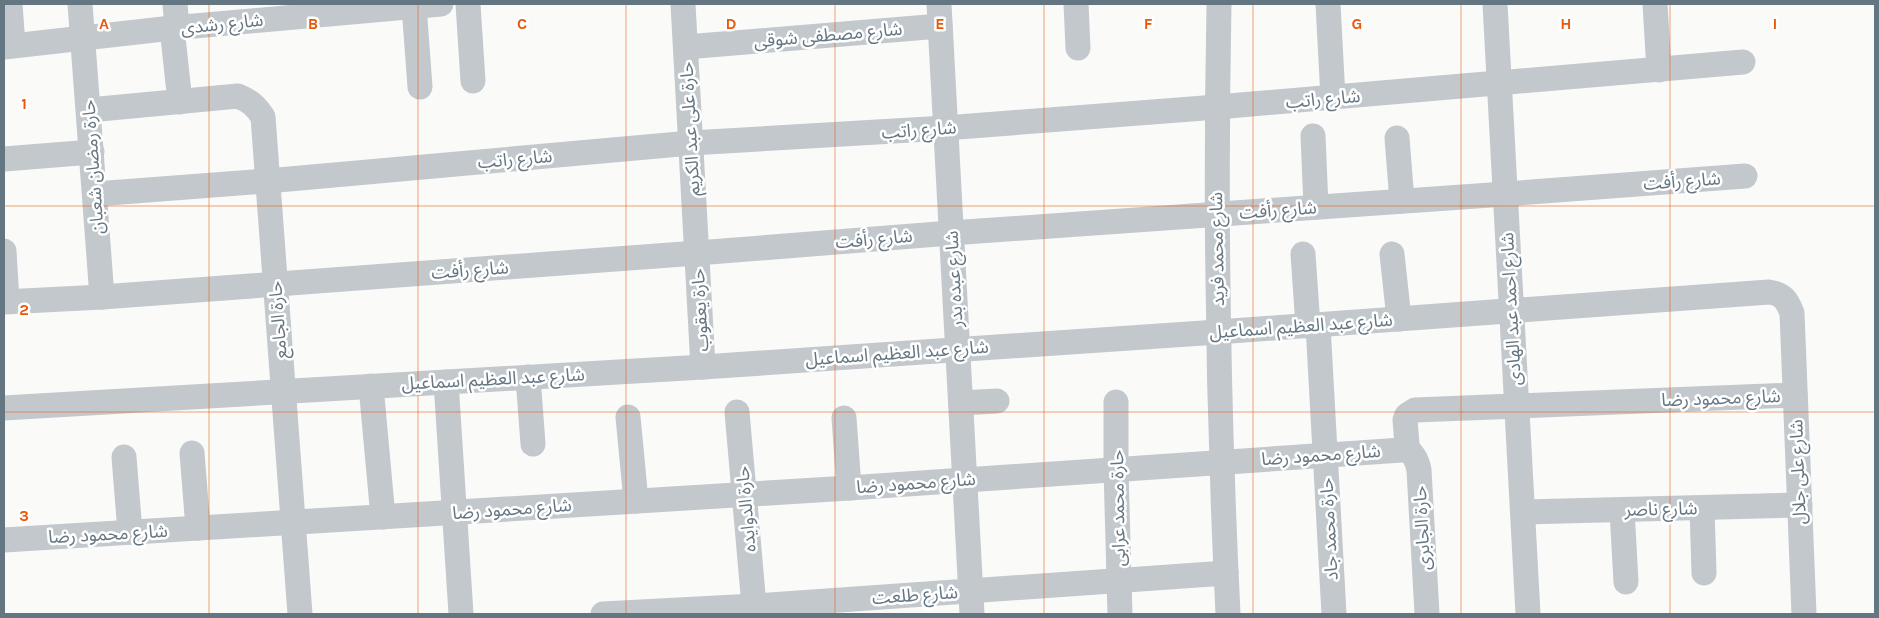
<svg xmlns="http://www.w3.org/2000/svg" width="1879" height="618" font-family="Karla,'Noto Sans Arabic',sans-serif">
	<rect width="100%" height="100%" fill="#fafaf8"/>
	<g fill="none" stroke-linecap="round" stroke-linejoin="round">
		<g stroke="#c3c8cc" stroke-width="25">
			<path d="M10,4L13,45"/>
			<path d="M80,4L102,297"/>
			<path d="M175,4L177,28"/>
			<path d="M468,4L473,81"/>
			<path d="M683,4L703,367"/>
			<path d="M939,4L972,614"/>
			<path d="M1076,4L1078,48"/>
			<path d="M1219,4C1215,207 1218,411 1228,614"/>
			<path d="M1328,4L1333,98"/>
			<path d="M1495,4L1528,614"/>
			<path d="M1655,4L1659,70"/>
			<path d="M414,6L420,87"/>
			<path d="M172,28L180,102"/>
			<path d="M4,47L172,28L441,4"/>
			<path d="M686,47L940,26"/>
			<path d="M89,110L238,96C250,101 256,106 263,117L300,614"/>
			<path d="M1313,136L1316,207"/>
			<path d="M1397,138L1402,201"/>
			<path d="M4,159L92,152"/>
			<path d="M95,194L267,181L691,143L945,128L1217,107L1743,62"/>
			<path d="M4,251L7,301"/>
			<path d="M1303,254L1308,326"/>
			<path d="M1392,254L1399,319"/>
			<path d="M4,302L102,297L697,253L951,233L1505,194L1745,176"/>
			<path d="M1318,325L1334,614"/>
			<path d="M528,377L533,444"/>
			<path d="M446,382L461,614"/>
			<path d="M371,386L383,517"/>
			<path d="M1116,402V469L1120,614"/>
			<path d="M961,403L997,401"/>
			<path d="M4,408L703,367L1218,332L1769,292C1783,294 1787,300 1792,313L1804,614"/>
			<path d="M737,412L754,606"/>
			<path d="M628,417L636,501"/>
			<path d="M844,418L849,488"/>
			<path d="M1405,447C1413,454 1417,459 1419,470L1427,614"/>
			<path d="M192,453L198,528"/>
			<path d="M124,457L130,532"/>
			<path d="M1702,508L1704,573"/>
			<path d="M1622,510L1626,582"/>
			<path d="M1523,512L1800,505"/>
			<path d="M4,540L849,488L1402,450L1407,444L1405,420L1407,415L1415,410L1795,395"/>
			<path d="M603,614L754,606L1226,573"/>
		</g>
	</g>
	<path fill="none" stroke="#e8590c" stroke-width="1" stroke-opacity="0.55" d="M209,4V614M418,4V614M626,4V614M835,4V614M1044,4V614M1253,4V614M1461,4V614M1670,4V614M4,206H1875M4,412H1875"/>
	<g text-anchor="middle" stroke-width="5" stroke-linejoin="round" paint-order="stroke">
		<g font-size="18" fill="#657683" stroke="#fff">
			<text transform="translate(222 24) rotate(-6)" y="6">شارع رشدى</text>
			<text transform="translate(828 35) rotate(-5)" y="6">شارع مصطفى شوقى</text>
			<text transform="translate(1323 99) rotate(-5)" y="6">شارع راتب</text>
			<text transform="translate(690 129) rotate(-93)" y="6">حارة على عبد الكريم</text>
			<text transform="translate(919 130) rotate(-4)" y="6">شارع راتب</text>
			<text transform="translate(515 159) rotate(-5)" y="6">شارع راتب</text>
			<text transform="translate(93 167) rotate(-94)" y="6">حارة رمضان شعبان</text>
			<text transform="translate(1682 181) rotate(-4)" y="6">شارع رأفت</text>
			<text transform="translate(1278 210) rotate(-4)" y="6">شارع رأفت</text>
			<text transform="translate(874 239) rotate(-5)" y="6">شارع رأفت</text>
			<text transform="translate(1217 249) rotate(-91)" y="6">شارع محمد فريد</text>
			<text transform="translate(470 270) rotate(-4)" y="6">شارع رأفت</text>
			<text transform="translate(954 279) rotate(-93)" y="6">شارع عبده بدر</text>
			<text transform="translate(1511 309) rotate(-93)" y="6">شارع احمد عبد الهادى</text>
			<text transform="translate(700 310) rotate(-93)" y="6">حارة يعقوب</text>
			<text transform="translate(278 320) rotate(-94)" y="6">حارة الجامع</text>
			<text transform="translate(1301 326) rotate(-4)" y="6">شارع عبد العظيم اسماعيل</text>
			<text transform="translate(897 353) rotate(-4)" y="6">شارع عبد العظيم اسماعيل</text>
			<text transform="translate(493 379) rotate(-3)" y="6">شارع عبد العظيم اسماعيل</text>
			<text transform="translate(1721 398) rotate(-2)" y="6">شارع محمود رضا</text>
			<text transform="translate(1321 455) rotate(-4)" y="6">شارع محمود رضا</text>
			<text transform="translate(1798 472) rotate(-92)" y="6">شارع على جلال</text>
			<text transform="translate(916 483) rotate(-4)" y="6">شارع محمود رضا</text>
			<text transform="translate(1118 508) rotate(-91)" y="6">حارة محمد عرابى</text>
			<text transform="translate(512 509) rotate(-4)" y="6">شارع محمود رضا</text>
			<text transform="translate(746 509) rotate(-95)" y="6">حارة الدوايده</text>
			<text transform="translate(1661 509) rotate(-1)" y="6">شارع ناصر</text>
			<text transform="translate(1422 528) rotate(-93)" y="6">حارة الجابرى</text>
			<text transform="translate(1329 529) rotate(-93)" y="6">حارة محمد جاد</text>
			<text transform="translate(108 534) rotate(-3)" y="6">شارع محمود رضا</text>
			<text transform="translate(915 595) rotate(-4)" y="6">شارع طلعت</text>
		</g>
	</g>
	<g font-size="16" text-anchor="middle" font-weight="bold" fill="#e8590c" stroke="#fff" stroke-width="5" stroke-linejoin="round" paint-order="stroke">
		<text x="104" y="29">A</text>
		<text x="313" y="29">B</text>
		<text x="522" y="29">C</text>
		<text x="731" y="29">D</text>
		<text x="940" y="29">E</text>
		<text x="1148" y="29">F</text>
		<text x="1357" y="29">G</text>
		<text x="1566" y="29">H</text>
		<text x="1775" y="29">I</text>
		<text x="24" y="109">1</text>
		<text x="24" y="315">2</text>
		<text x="24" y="521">3</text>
	</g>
	<rect width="1879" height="618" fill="none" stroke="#657683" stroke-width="10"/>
</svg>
